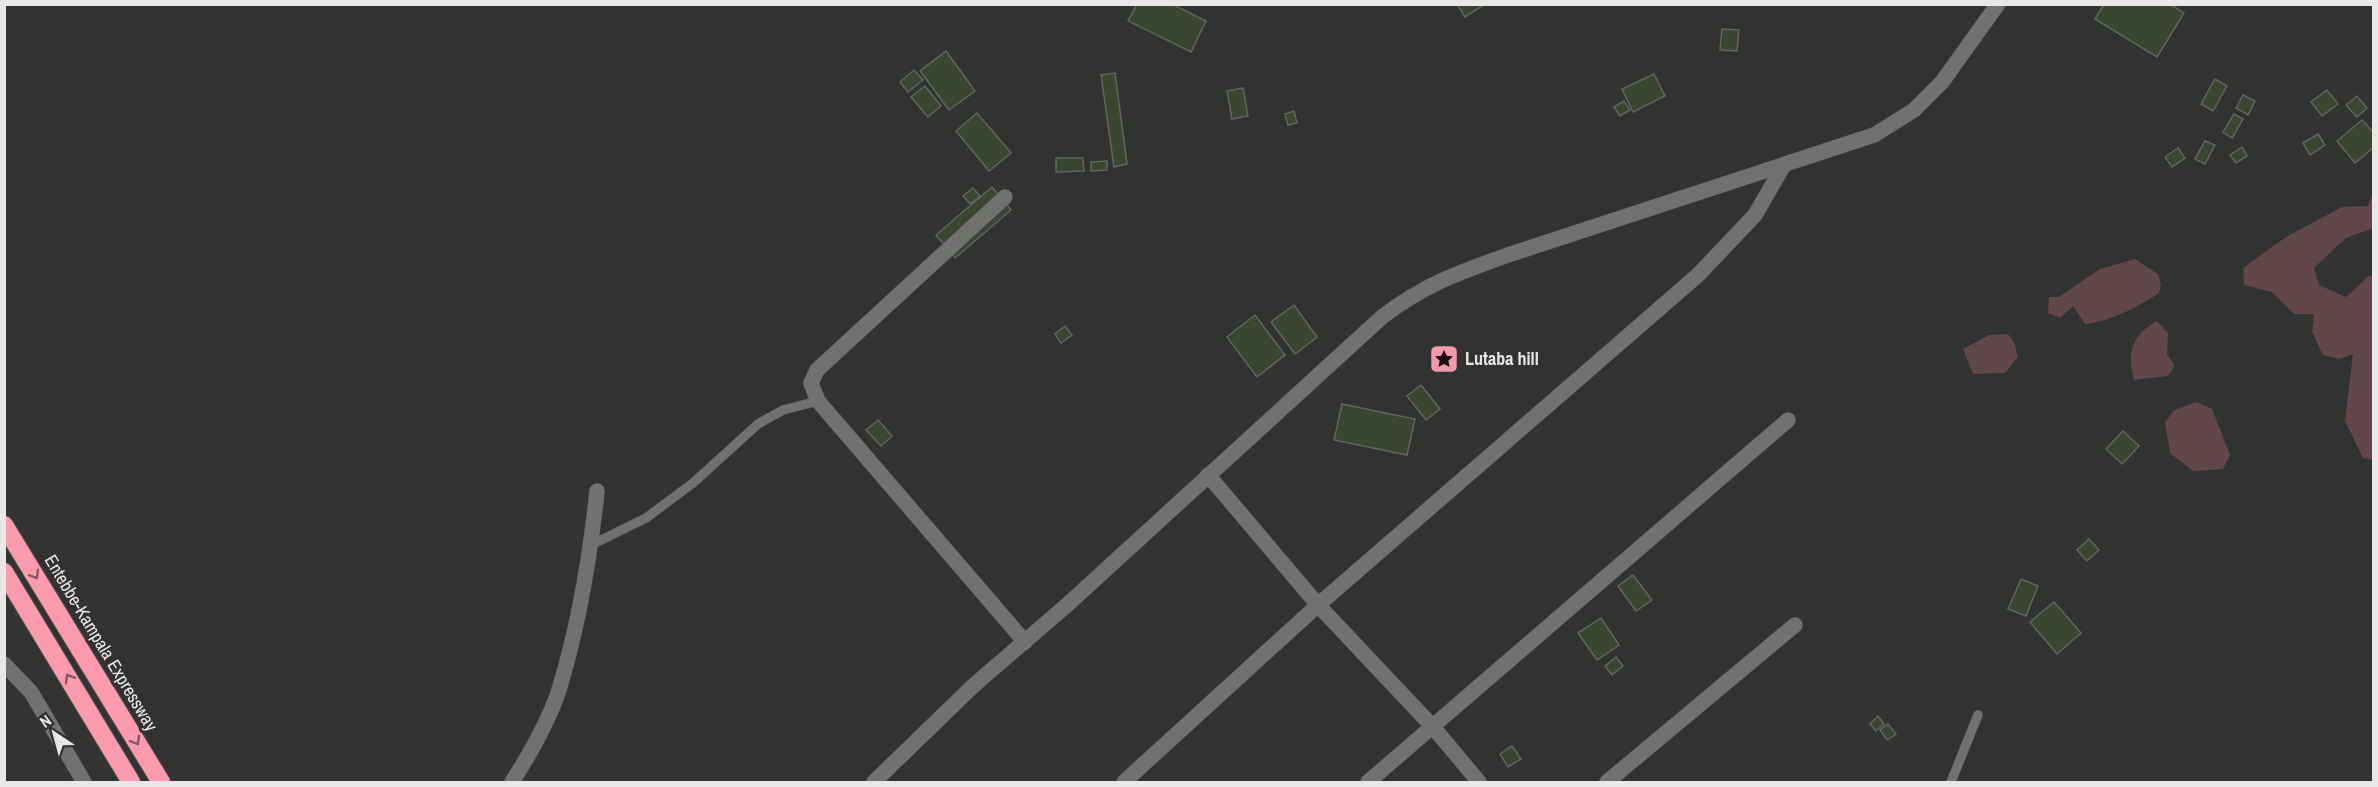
<svg xmlns="http://www.w3.org/2000/svg" width="2378" height="787" font-family="'Archivo Narrow',sans-serif">
	<rect width="100%" height="100%" fill="#313330"/>
	<g fill="#61464b">
		<path d="M2373,193V228L2346,238L2314,268L2319,285L2346,297L2369,276H2373V460L2363,458L2345,421L2353,354L2339,359L2323,355L2312,332L2314,314H2294L2272,292L2244,285L2243,268L2286,237L2342,207L2368,206Z"/>
		<path d="M2135,259L2158,274L2161,285L2159,293C2140,306 2109,322 2085,324L2073,306L2060,318L2048,313L2049,297H2059L2100,269Z"/>
		<path d="M2157,321L2168,333L2167,354L2175,366L2168,376L2134,380C2127,352 2131,336 2157,321Z"/>
		<path d="M2008,334L2014,342L2018,357L2005,373L1973,374L1963,349L1989,335Z"/>
		<path d="M2197,402L2212,409L2230,455L2223,469L2193,471L2170,453L2165,422L2174,410Z"/>
	</g>
	<g fill="#3a4730" stroke="#626461" stroke-width="1.5">
		<path d="M1137,4H1172L1206,21L1191,52L1128,21Z"/>
		<path d="M1457,4H1485L1465,17Z"/>
		<path d="M2104,4H2170L2184,13L2157,57L2095,19Z"/>
		<path d="M1722,29L1739,30L1737,51L1720,50Z"/>
		<path d="M946,51L975,91L949,110L920,71Z"/>
		<path d="M914,70L923,80L908,92L900,82Z"/>
		<path d="M1115,73L1127,164L1114,167L1101,75Z"/>
		<path d="M1654,74L1665,96L1633,112L1622,89Z"/>
		<path d="M2215,79L2227,86L2213,111L2201,104Z"/>
		<path d="M925,86L941,106L928,117L911,97Z"/>
		<path d="M1243,88L1248,116L1232,119L1227,91Z"/>
		<path d="M2327,90L2338,104L2322,116L2311,102Z"/>
		<path d="M2243,95L2255,101L2248,115L2236,108Z"/>
		<path d="M2357,96L2367,108L2357,117L2346,105Z"/>
		<path d="M1624,101L1630,110L1620,116L1614,107Z"/>
		<path d="M1294,111L1297,123L1288,125L1285,114Z"/>
		<path d="M977,113L1011,153L989,171L956,131Z"/>
		<path d="M2234,114L2243,119L2232,138L2223,132Z"/>
		<path d="M2362,120L2374,133V147L2355,163L2337,141Z"/>
		<path d="M2318,134L2325,145L2310,155L2303,143Z"/>
		<path d="M2205,141L2215,145L2205,164L2195,159Z"/>
		<path d="M2242,147L2247,156L2236,163L2230,155Z"/>
		<path d="M2178,148L2185,158L2172,167L2165,157Z"/>
		<path d="M1056,158H1083L1084,171L1056,172Z"/>
		<path d="M1107,161V170L1091,171V162Z"/>
		<path d="M992,187L1011,210L955,258L936,235Z"/>
		<path d="M973,188L980,196L970,204L963,196Z"/>
		<path d="M1294,305L1317,337L1295,354L1271,322Z"/>
		<path d="M1255,315L1285,355L1257,377L1227,337Z"/>
		<path d="M1065,326L1072,335L1061,343L1055,334Z"/>
		<path d="M1421,385L1440,409L1426,420L1407,396Z"/>
		<path d="M1342,404L1415,419L1407,455L1334,440Z"/>
		<path d="M878,420L892,436L881,446L866,430Z"/>
		<path d="M2123,431L2139,446L2122,464L2106,449Z"/>
		<path d="M2089,539L2099,550L2087,561L2077,550Z"/>
		<path d="M1633,575L1652,600L1636,611L1618,586Z"/>
		<path d="M2021,579L2038,586L2026,616L2008,609Z"/>
		<path d="M2054,602L2081,633L2057,654L2030,622Z"/>
		<path d="M1601,618L1619,645L1597,660L1578,633Z"/>
		<path d="M1616,657L1623,666L1612,675L1605,666Z"/>
		<path d="M1878,716L1884,724L1876,731L1870,724Z"/>
		<path d="M1888,724L1896,734L1887,740L1880,730Z"/>
		<path d="M1512,746L1521,759L1508,767L1500,754Z"/>
	</g>
	<g fill="none" stroke-linecap="round" stroke-linejoin="round">
		<g stroke="#4f514e" stroke-width="10">
			<g id="lane">
				<path d="M591,545L646,518L693,483L758,424L783,410L818,401"/>
				<path d="M1951,782L1978,715"/>
			</g>
		</g>
		<g stroke="#4f514e" stroke-width="16">
			<g id="street">
				<path d="M1005,197L817,370L811,383L818,401L1025,642"/>
				<path d="M1208,475L1318,605L1433,727L1479,782"/>
				<path d="M4,664L31,692L84,782"/>
				<path d="M512,782C530,754 547,724 558,693C578,629 590,557 597,491"/>
				<path d="M874,782L973,686L1067,605L1382,317C1425,284 1458,273 1508,255L1874,135L1914,110L1942,82L1998,4"/>
				<path d="M1124,782L1318,605L1698,275L1755,215L1784,165"/>
				<path d="M1368,782L1788,420"/>
				<path d="M1607,782L1795,625"/>
			</g>
		</g>
		<g stroke="#4f514e" stroke-width="20">
			<g id="highway">
				<path d="M4,525L161,782"/>
				<path d="M4,572L131,782"/>
			</g>
		</g>
		<use href="#lane" stroke="#6f726e" stroke-width="9"/>
		<use href="#street" stroke="#6f726e" stroke-width="15"/>
		<use href="#highway" stroke="#fe9aad" stroke-width="18"/>
	</g>
	<defs><path id="oneway-chevron" d="M-2-3.5L2.5 0L-2 3.5" fill="none" stroke-width="1.6" stroke-linecap="round" stroke-linejoin="round" transform="scale(1.5)"/></defs>
	<g stroke="#835c62">
		<use href="#oneway-chevron" transform="translate(35 575) rotate(59)"/>
		<use href="#oneway-chevron" transform="translate(69 678) rotate(-121)"/>
		<use href="#oneway-chevron" transform="translate(136 741) rotate(59)"/>
	</g>
	<defs>
		<g id="sight-square" transform="scale(1.5)"><rect x="-9" y="-9" width="18" height="18" rx="4" fill="#f39aaa" stroke="#313330"/><path d="M0-6L1.8-2.2L6-1.7L2.9 1.2L3.7 5.4L0 3.3L-3.7 5.4L-2.9 1.2L-6-1.7L-1.8-2.2Z" fill="#111"/></g>
	</defs>
	<g fill-rule="evenodd">
		<use href="#sight-square" x="1444" y="359"/>
	</g>
	<g text-anchor="middle" stroke-width="6" stroke-linejoin="round" paint-order="stroke">
		<g font-size="18" font-weight="bold" fill="#e8e9e7" stroke="#313330" text-anchor="start">
			<text x="1465" y="365">Lutaba hill</text>
		</g>
		<g font-size="18" fill="#e8e9e7" stroke="#313330">
			<text transform="translate(101 643) rotate(59)" y="6">Entebbe-Kampala Expressway</text>
		</g>
	</g>
	<rect width="2378" height="787" fill="none" stroke="#e8e9e7" stroke-width="12"/>
	<g transform="translate(54 733) rotate(324)" stroke="#313330" stroke-width="4.5" paint-order="stroke">
	<path d="M0-4.5L10 22L0 15L-10 22Z" fill="#e8e9e7"/>
	<text y="-9" font-size="16" font-weight="bold" text-anchor="middle" fill="#e8e9e7">N</text>
	</g>
</svg>
